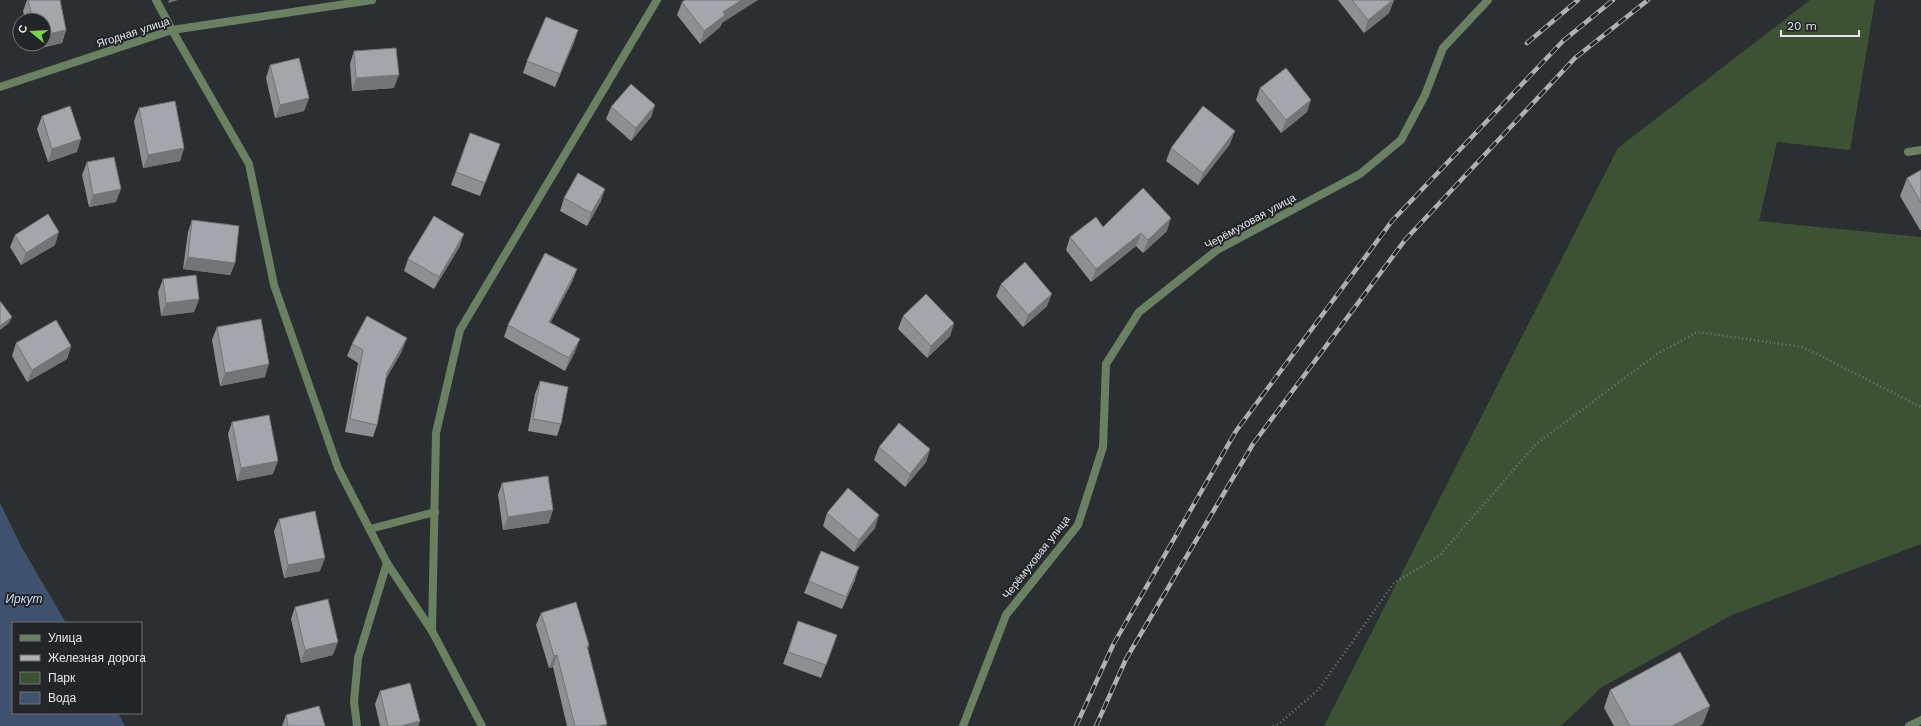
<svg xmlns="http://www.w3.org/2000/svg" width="1921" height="726" font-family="'Work Sans',sans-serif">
	<rect width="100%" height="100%" fill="#2c2f32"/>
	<path fill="#3d5235" d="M1810,0H1875L1850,150L1777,142L1759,221L1921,237V544L1732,615L1602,687L1561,726H1324L1618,148Z"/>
	<path fill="#40526f" d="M0,503L21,546L66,623H13V713H118L125,726H0Z"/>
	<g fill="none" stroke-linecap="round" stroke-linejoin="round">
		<path stroke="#747679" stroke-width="2.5" stroke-dasharray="1 3" stroke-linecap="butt" d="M1273,726L1280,723L1318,690L1394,583L1439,556L1536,444L1657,354L1697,332L1803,347L1921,407"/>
		<g stroke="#6a8062" stroke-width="8">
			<path d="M1908,152L1921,150"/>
			<path d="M370,529L435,512"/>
			<path d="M432,631L436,433L460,330L657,0"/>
			<path d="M357,726L354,702L358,658L387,563"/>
		</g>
		<g stroke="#6a8062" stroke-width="8">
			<path d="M156,0L172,30L249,164L274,285L338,468L387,563L432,631L482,726"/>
			<path d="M0,87L172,30L372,0"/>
			<path d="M963,726L1006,615L1078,525L1103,447L1106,364L1139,312L1217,250L1360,174L1401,140L1425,95L1443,48L1488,0"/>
			<path d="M1909,726L1921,720"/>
		</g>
		<g stroke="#aeb0b3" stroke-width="4.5">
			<g id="rail">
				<path d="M1527,43L1578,0"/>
				<path d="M1076,726L1113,645L1236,431L1392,221L1563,41L1613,0"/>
				<path d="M1096,726L1126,659L1253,444L1405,240L1575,58L1648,0"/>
			</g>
		</g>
		<use href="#rail" stroke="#232528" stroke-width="3" stroke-dasharray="9" stroke-linecap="butt"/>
	</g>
	<g fill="#8c8f93">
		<path d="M27,0H60L66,30L62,43L32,50L31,44H44V20H25L23,11Z"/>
		<path d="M1338,0H1394L1389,13L1364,33Z"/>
		<path d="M682,2L722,23L720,27L700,44L677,15Z"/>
		<path d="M578,30L555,87L523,73L527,61Z"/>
		<path d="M354,51L394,88L352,91L350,64Z"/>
		<path d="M270,65L309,98L304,111L275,118L266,78Z"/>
		<path d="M1260,88L1307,112L1281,133L1256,100Z"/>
		<path d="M655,105L651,117L631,141L606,119L611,107Z"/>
		<path d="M139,108L184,148L180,161L143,168L134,121Z"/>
		<path d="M42,116L77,152L48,162L37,129Z"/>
		<path d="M470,133L500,144L480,196L451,185Z"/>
		<path d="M1230,144L1198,185L1166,161L1171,148Z"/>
		<path d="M87,162L116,202L89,207L82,175Z"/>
		<path d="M1921,170V230H1920L1900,196L1907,178Z"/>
		<path d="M564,198L601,201L587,226L560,211Z"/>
		<path d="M192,220L235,263L230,275L183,269L188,232Z"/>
		<path d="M1103,227L1167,231L1143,253L1136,246L1091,282L1066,250L1070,237Z"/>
		<path d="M15,235L55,245L21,265L10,247Z"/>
		<path d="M460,246L434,289L404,271L408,259Z"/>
		<path d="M577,269L572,282L550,323L575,352L565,371L504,337L508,325Z"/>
		<path d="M163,279L199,299L194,312L161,316L158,292Z"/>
		<path d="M1001,284L1047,306L1023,327L996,296Z"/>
		<path d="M903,316L954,323L950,336L927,358L898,329Z"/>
		<path d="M217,327L265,377L220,386L212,340Z"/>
		<path d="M16,343L71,346L67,359L27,382L12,356Z"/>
		<path d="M352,344L402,351L385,380L377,425L373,437L345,432L358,363L347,356Z"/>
		<path d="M540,381L561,424L557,436L528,431L535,394Z"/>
		<path d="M232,422L273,474L237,481L228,434Z"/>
		<path d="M879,447L930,449L926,462L905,487L874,460Z"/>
		<path d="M502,483L549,523L503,530L498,495Z"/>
		<path d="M827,513L875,528L854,552L823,526Z"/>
		<path d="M279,519L320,571L284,578L274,531Z"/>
		<path d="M855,580L842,609L804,593L809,581Z"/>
		<path d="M295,607L333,655L301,663L291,619Z"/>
		<path d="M541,613L589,645L588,649L607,724L606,726H567L553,667L549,668L536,625Z"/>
		<path d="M798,621L837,635L821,678L783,664Z"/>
		<path d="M1610,690L1703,724L1699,726H1614L1604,708Z"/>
		<path d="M380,691L420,721L418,726H380L375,704Z"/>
		<path d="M286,715L325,726H282Z"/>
	</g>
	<g fill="#727478">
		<path d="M169,0H178L168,3Z"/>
		<path d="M742,0H758L722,23L720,27L700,44L704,31L723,12Z"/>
		<path d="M1393,0L1389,13L1364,33L1368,20Z"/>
		<path d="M66,30L62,43L32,50L34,44H44V35Z"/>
		<path d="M578,30L574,43L555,87L560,74Z"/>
		<path d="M399,75L394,88L352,91L356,78Z"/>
		<path d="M309,98L304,111L275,118L280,105Z"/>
		<path d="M1311,100L1307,112L1281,133L1286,120Z"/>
		<path d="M655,105L651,117L631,141L636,128Z"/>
		<path d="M1235,131L1230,144L1198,185L1203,173Z"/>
		<path d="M81,139L77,152L48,162L52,149Z"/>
		<path d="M184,148L180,161L143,168L148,155Z"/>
		<path d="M121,189L116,202L89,207L93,195Z"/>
		<path d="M605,189L601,201L587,226L591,213Z"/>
		<path d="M1171,218L1167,231L1143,253L1148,240Z"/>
		<path d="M59,232L55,245L21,265L26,253Z"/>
		<path d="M1141,233L1136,246L1091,282L1096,269Z"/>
		<path d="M464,234L460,246L434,289L439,277Z"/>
		<path d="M188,257L235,263L230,275L183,269Z"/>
		<path d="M577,269L572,282L544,335L549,322Z"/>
		<path d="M1052,294L1047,306L1023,327L1028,315Z"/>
		<path d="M199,299L194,312L161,316L166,303Z"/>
		<path d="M12,317L9,323L0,330V326Z"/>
		<path d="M954,323L950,336L927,358L931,346Z"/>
		<path d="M407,338L402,351L382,386L387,373Z"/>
		<path d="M580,339L575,352L565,371L569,358Z"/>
		<path d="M71,346L67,359L27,382L32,370Z"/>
		<path d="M269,364L265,377L220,386L225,373Z"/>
		<path d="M930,449L926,462L905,487L910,474Z"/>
		<path d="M278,461L273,474L237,481L241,468Z"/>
		<path d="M553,510L549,523L503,530L508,517Z"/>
		<path d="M879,515L875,528L854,552L859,540Z"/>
		<path d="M325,558L320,571L284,578L288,565Z"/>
		<path d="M859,567L855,580L842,609L846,597Z"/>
		<path d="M338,642L333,655L301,663L305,650Z"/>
		<path d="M557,655L553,667L549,668L554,656Z"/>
		<path d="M1710,706L1703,724L1699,726H1672Z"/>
		<path d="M420,721L418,726H401Z"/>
		<path d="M607,724L606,726H598Z"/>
	</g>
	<g fill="#a3a6ab" stroke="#727478">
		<path d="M28,0H60L66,30L44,35V20H33Z"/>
		<path d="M685,0H742L723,12L725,15L704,31L682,2Z"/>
		<path d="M1352,0H1393L1368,20Z"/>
		<path d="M546,17L578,30L560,74L527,61Z"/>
		<path d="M396,48L399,75L356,78L354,51Z"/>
		<path d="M299,58L309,98L280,105L270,65Z"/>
		<path d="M1286,68L1311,100L1286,120L1260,88Z"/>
		<path d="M631,84L655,105L636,128L611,107Z"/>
		<path d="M175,101L184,148L148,155L139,108Z"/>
		<path d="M70,106L81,139L52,149L42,116Z"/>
		<path d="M1203,106L1235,131L1203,173L1171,148Z"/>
		<path d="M470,133L500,144L485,183L456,172Z"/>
		<path d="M114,157L121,189L93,195L87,162Z"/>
		<path d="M1921,170V203L1907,178Z"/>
		<path d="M578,173L605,189L591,213L564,198Z"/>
		<path d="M1143,188L1171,218L1148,240L1141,233L1096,269L1070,237L1096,217L1103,227Z"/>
		<path d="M48,214L59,232L26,253L15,235Z"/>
		<path d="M434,216L464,234L439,277L408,259Z"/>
		<path d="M192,220L239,226L235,263L188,257Z"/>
		<path d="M545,253L577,269L549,322L580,339L569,358L508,325Z"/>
		<path d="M1025,262L1052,294L1028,315L1001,284Z"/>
		<path d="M196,275L199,299L166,303L163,279Z"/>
		<path d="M926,294L954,323L931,346L903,316Z"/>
		<path d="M0,301L12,317L0,326Z"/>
		<path d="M367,316L407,338L387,373L377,425L350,419L363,350L352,344Z"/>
		<path d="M261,319L269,364L225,373L217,327Z"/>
		<path d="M56,320L71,346L32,370L16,343Z"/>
		<path d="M540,381L568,387L561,424L533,419Z"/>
		<path d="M269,415L278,461L241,468L232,422Z"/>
		<path d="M899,423L930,449L910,474L879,447Z"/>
		<path d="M548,476L553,510L508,517L502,483Z"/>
		<path d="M848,488L879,515L859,540L827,513Z"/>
		<path d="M315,511L325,558L288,565L279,519Z"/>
		<path d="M821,551L859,567L846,597L809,581Z"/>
		<path d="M328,599L338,642L305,650L295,607Z"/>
		<path d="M576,602L589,645L587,646L607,724L598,726H575L557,655L554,656L541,613Z"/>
		<path d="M798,621L837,635L826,665L788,652Z"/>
		<path d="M1680,652L1710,706L1672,726H1630L1610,690Z"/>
		<path d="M410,683L420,721L401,726H388L380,691Z"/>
		<path d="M319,706L325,726H288L286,715Z"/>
	</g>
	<g text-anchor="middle" stroke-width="4" stroke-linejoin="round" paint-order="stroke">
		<g font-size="11" fill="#e6e7ea" stroke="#232528">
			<text transform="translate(133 32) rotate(-18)" y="4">Ягодная улица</text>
			<text transform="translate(1250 221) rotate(-29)" y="4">Черёмуховая улица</text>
			<text transform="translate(1036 557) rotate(-52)" y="4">Черёмуховая улица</text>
		</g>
		<g font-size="12" font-style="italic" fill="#c6dafb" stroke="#232528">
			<text x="24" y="603">Иркут</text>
		</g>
	</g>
	<rect x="12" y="622" width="130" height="92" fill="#232528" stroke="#717376"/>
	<rect x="20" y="635" width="20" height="6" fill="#6a8062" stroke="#717376"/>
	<text x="48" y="642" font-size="12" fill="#e6e7ea">Улица</text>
	<rect x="20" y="655" width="20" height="6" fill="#aeb0b3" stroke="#717376"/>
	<text x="48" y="662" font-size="12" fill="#e6e7ea">Железная дорога</text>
	<rect x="20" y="672" width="20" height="12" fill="#3d5235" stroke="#717376"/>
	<text x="48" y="682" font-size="12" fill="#e6e7ea">Парк</text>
	<rect x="20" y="692" width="20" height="12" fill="#40526f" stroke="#717376"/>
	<text x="48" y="702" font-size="12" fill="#e6e7ea">Вода</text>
	<g transform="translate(32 32) rotate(288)"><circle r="19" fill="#232528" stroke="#717376"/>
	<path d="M0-3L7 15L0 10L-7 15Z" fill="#7dd154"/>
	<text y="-6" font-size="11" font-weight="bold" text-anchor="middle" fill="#e6e7ea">С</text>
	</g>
	<path d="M1781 30v6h78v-6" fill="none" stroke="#e6e7ea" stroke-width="2"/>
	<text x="1787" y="30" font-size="12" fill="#e6e7ea" stroke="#232528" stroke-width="3" paint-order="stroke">20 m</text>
</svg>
